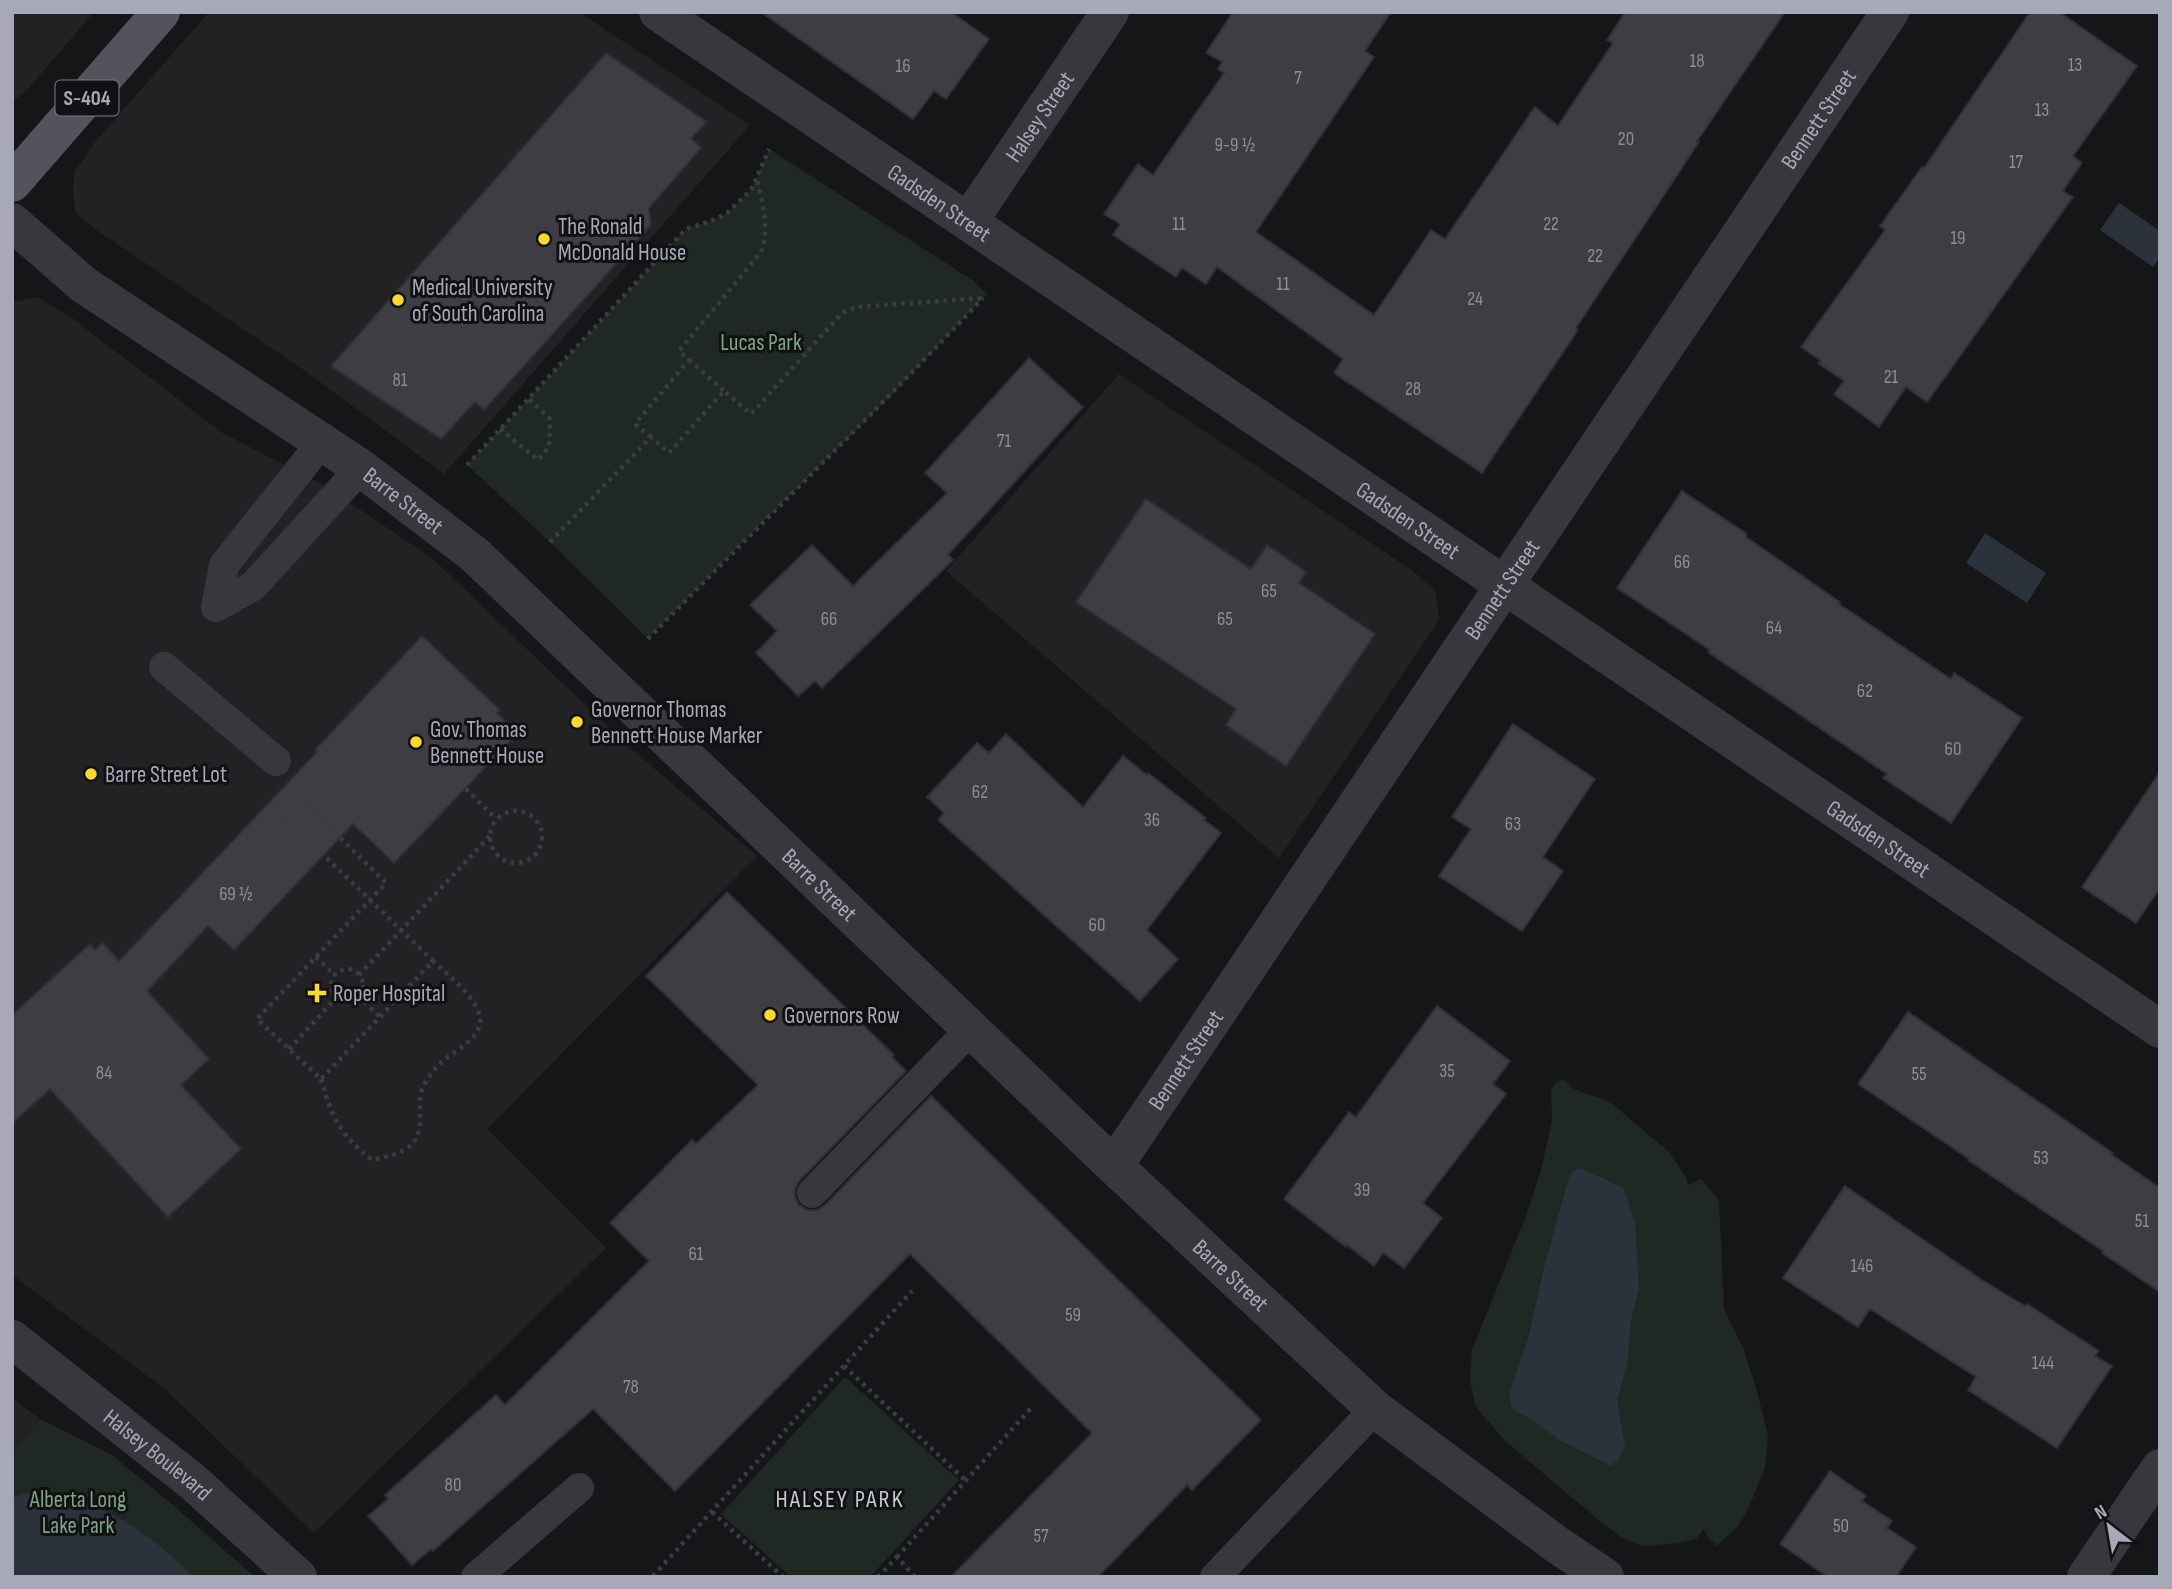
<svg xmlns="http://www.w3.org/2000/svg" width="2172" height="1589" font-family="'Sofia Sans Condensed',sans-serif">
	<rect width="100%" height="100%" fill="#161618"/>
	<g fill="#222225">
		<path d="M12,12H94L27,90L12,102Z"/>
		<path d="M209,12H579L750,125L444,474L301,368L99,232L76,213L73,195L74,172L95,142Z"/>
		<path d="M38,297L72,318L221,432L323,485L432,558L628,746L757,856L487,1129L606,1248L314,1533L166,1390L12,1275V302Z"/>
		<path d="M1119,374L1413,571L1436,592L1439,620L1279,858L946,571Z"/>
		<path d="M12,1398L40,1419L12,1452Z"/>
	</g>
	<g fill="#1f2822">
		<path d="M769,149L972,280L987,294L887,400L746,539L648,639L550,542L467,465L681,234L689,228L711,221L727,213L751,190Z"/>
		<path d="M1563,1079L1574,1089L1610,1102L1669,1152L1686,1177L1688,1185L1701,1179L1719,1200L1724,1309L1744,1350L1758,1395L1768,1436L1765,1467L1750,1505L1738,1526L1717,1546L1707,1536L1704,1529L1696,1539L1677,1543L1644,1546L1626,1540L1602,1523L1505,1441L1475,1406L1470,1379L1472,1350L1526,1216L1541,1170L1552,1121L1551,1090L1555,1084Z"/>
		<path d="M845,1377L959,1480L870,1577H791L721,1514Z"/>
		<path d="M40,1419L112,1455L167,1500L255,1577H12V1452Z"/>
	</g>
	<g fill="#2b323c">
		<path d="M2119,203L2160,231V257L2153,267L2100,230Z"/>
		<path d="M1985,533L2046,573L2027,603L1966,563Z"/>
		<path d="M1581,1168L1623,1188L1635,1221L1639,1289L1631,1320L1627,1364L1617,1401L1625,1445L1619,1459L1611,1466L1561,1441L1534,1421L1512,1409L1509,1393L1528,1339L1544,1268L1570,1173Z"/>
		<path d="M37,1491C97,1497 152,1534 193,1577H12V1497Z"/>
	</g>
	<g fill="#3d3d42" stroke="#303034" stroke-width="2">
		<path d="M761,12H951L989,39L946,99L934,91L913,119Z"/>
		<path d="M1233,12H1391L1365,51L1374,57L1256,232L1374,315L1431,230L1445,239L1535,107L1558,126L1613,43L1607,40L1625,12H1785L1697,141L1699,142L1576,328L1578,330L1482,473L1334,373L1343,359L1217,267L1206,284L1182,268L1176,277L1113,235L1120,224L1104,214L1138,164L1153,175L1224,73L1218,69L1222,62L1206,53Z"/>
		<path d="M2030,12H2059L2137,66L2073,156L2082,163L2063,191L2073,197L1953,366L1927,402L1906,387L1879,427L1834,394L1844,381L1818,363L1821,361L1801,347L1885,230L1880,226L1922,167L1924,168Z"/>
		<path d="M606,53L707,122L691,138L701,148L649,208L651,225L484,410L475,402L441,439L331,366Z"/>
		<path d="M1029,358L1083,407L948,555L953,560L822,688L815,681L798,696L756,653L777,631L750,605L812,545L853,586L947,493L925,473Z"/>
		<path d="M1682,491L1747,534L1746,537L1840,602L1839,604L1951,679L1954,673L2022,718L1951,823L1883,778L1887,774L1708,652L1710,650L1617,588Z"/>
		<path d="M1146,499L1251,569L1267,545L1306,572L1299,583L1375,634L1286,766L1226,725L1236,709L1076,602Z"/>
		<path d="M422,636L500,710L497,713L518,733L394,863L353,824L234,950L208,926L147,991L209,1059L181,1085L241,1149L168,1217L50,1089L12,1123V1015L90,944L95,950L103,943L119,961L317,752L315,750Z"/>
		<path d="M1513,724L1595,779L1543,857L1563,871L1522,931L1439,876L1471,829L1452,817Z"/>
		<path d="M1006,734L1083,807L1123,756L1147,775L1148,773L1206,818L1204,820L1221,833L1147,930L1178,959L1140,1001L938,820L944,813L927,797L977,743L989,753Z"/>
		<path d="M2160,772V888L2136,923L2082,887Z"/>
		<path d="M727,892L894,1055L892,1057L906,1071L799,1181L795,1189V1197L799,1205L808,1210H817L825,1205L931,1096L1261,1420L1192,1490L1187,1485L1098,1577H951L1092,1433L910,1254L675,1491L593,1409L433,1551L431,1549L412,1565L368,1516L388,1499L385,1495L496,1395L505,1405L649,1261L610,1223L692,1140L696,1144L758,1085L646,976Z"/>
		<path d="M1437,1006L1510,1061L1493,1084L1506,1094L1423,1203L1442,1218L1404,1268L1383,1253L1374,1266L1347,1245L1346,1247L1284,1199L1349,1112L1356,1117Z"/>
		<path d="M1908,1012L2113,1153L2112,1155L2160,1188V1292L2102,1253L2103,1251L1968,1160L1969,1159L1858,1084Z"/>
		<path d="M1845,1186L1982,1280L2025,1306L2027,1304L2099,1351L2095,1356L2112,1366L2057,1448L1968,1390L1976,1377L1870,1309L1858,1327L1783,1278Z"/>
		<path d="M1830,1471L1866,1496L1862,1501L1892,1521L1887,1528L1916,1547L1896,1577H1828L1780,1544Z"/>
	</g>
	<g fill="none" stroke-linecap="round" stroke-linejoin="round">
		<g stroke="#3c3d44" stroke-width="4.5" stroke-dasharray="3.5 5" stroke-linecap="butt">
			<path d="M689,360L724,391"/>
			<path d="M500,429L538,460L549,447L550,419L529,399"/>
			<path d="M651,437L635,424L689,360L679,351L761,252C770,230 762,201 757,179"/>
			<path d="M467,465L681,234L689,228L711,221L727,213L751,190L769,149"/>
			<path d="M550,542L651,437L669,453L724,391L751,414L842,313L857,307L983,298"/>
			<path d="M648,639C759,525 874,414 983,298"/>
			<path d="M466,789L496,819"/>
			<path d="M272,805L433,961L321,1079L257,1019C300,974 343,928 386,883L300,798"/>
			<circle cx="516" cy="837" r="26"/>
			<path d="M316,957L335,975"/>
			<circle cx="347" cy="985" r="16"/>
			<path d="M359,975L490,836"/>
			<path d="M358,996L380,1017"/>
			<path d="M289,1049L337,997"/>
			<path d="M321,1079C332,1118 340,1135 372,1160C385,1157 403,1154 412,1144C427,1128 415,1104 423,1087C426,1081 431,1074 435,1069C447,1053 475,1045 480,1024C484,1002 447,975 433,961"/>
			<path d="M844,1366L966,1481"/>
			<path d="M712,1512L783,1577"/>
			<path d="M897,1557L1032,1407"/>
			<path d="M653,1576L912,1291"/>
			<path d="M878,1577L897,1557L915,1577"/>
		</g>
		<g stroke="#37373d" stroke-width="30">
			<path d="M322,442L224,565L216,607L253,586L361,468"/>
			<path d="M164,667L276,761"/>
			<path d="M812,1193L971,1029"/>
			<path d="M476,1577L579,1488"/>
			<path d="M1215,1577L1375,1409"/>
		</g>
		<g stroke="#37373d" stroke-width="38">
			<path id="s1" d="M658,12L2160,1029"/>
			<path id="s2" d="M969,221L1110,12"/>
			<path id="s3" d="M12,222L84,285L361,468L475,555L1114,1166L1375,1409L1556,1544L1605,1577"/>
			<path id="s4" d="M1114,1166L1890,12"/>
			<path id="s5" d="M12,1339L193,1482L298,1577"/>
			<path d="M2086,1577L2160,1468"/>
		</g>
		<path stroke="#52535c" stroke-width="38" d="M12,183L161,12"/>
	</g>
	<g fill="#f9d92c" stroke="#111113" stroke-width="2.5">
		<circle cx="544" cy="239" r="7"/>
		<circle cx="398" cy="300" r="7"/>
		<circle cx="577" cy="722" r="7"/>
		<circle cx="416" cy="742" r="7"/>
		<circle cx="91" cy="774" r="7"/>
		<path d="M313.5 982.5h7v7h7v7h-7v7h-7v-7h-7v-7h7z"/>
		<circle cx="770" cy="1015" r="7"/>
	</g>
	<g text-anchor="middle" stroke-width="6" stroke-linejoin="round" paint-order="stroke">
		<g font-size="19" fill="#8c8e9a">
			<text x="1697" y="67">18</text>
			<text x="2075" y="71">13</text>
			<text x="903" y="72">16</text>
			<text x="1298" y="84">7</text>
			<text x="2042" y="116">13</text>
			<text x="1626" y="145">20</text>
			<text x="1235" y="151">9-9 ½</text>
			<text x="2016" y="168">17</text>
			<text x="1179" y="230">11</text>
			<text x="1551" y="230">22</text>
			<text x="1958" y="244">19</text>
			<text x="1595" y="262">22</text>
			<text x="1283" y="290">11</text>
			<text x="1475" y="305">24</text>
			<text x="1891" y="383">21</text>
			<text x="400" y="386">81</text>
			<text x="1413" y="395">28</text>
			<text x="1004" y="447">71</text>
			<text x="1682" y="568">66</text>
			<text x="1269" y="597">65</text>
			<text x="829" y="625">66</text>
			<text x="1225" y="625">65</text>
			<text x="1774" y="634">64</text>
			<text x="1865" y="697">62</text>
			<text x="1953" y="755">60</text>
			<text x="980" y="798">62</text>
			<text x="1152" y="826">36</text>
			<text x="1513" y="830">63</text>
			<text x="236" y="900">69 ½</text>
			<text x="1097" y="931">60</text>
			<text x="1447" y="1077">35</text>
			<text x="104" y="1079">84</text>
			<text x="1919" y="1080">55</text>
			<text x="2041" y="1164">53</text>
			<text x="1362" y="1196">39</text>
			<text x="2142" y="1227">51</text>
			<text x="696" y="1260">61</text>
			<text x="1862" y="1272">146</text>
			<text x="1073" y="1321">59</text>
			<text x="2043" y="1369">144</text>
			<text x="631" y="1393">78</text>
			<text x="453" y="1491">80</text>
			<text x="1841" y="1532">50</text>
			<text x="1041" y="1542">57</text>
		</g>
		<rect fill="#111113" stroke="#7a7b86" stroke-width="2" x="55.5" y="80.5" width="63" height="35" rx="5"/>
		<g font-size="21" font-weight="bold" fill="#a7a9b8">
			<text x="87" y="105">S-404</text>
		</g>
		<g font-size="23" fill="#a7a9b8" stroke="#111113">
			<text dy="8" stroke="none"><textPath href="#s2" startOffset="126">Halsey Street</textPath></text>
			<text dy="8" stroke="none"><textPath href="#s4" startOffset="1262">Bennett Street</textPath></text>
			<text dy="8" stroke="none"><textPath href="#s1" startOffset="340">Gadsden Street</textPath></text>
			<text dy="8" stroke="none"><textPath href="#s3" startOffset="481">Barre Street</textPath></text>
			<text dy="8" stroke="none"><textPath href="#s1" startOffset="906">Gadsden Street</textPath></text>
			<text dy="8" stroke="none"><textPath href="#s4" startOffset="695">Bennett Street</textPath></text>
			<text dy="8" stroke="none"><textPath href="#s1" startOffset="1474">Gadsden Street</textPath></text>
			<text dy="8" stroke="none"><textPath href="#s3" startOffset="1048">Barre Street</textPath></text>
			<text dy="8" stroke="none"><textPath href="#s4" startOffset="128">Bennett Street</textPath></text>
			<text dy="8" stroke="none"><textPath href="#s3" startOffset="1615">Barre Street</textPath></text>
			<text dy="8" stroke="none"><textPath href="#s5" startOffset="186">Halsey Boulevard</textPath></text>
		</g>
		<g font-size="23" fill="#a7a9b8" stroke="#111113" text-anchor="start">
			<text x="558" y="234">The Ronald<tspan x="558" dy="26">McDonald House</tspan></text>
			<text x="412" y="295">Medical University<tspan x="412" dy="26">of South Carolina</tspan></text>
			<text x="591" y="717">Governor Thomas<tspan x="591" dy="26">Bennett House Marker</tspan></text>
			<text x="430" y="737">Gov. Thomas<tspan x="430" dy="26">Bennett House</tspan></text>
			<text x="105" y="782">Barre Street Lot</text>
			<text x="333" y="1001">Roper Hospital</text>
			<text x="784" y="1023">Governors Row</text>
		</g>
		<g font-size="23" fill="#7da487" stroke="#111113">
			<text x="761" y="350">Lucas Park</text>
			<text x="78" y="1507">Alberta Long<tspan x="78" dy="26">Lake Park</tspan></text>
		</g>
		<g font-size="24" letter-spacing="2" fill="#c8c9d4" stroke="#111113">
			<text x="840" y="1507">HALSEY PARK</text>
		</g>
	</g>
	<rect width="2172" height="1589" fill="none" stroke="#a7a9b8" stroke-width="28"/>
	<g transform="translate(2109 1526) rotate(329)" stroke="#111113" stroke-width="5" paint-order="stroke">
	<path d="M0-5L12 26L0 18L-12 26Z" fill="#a7a9b8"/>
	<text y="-10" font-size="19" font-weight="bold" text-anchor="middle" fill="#a7a9b8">N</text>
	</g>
</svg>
